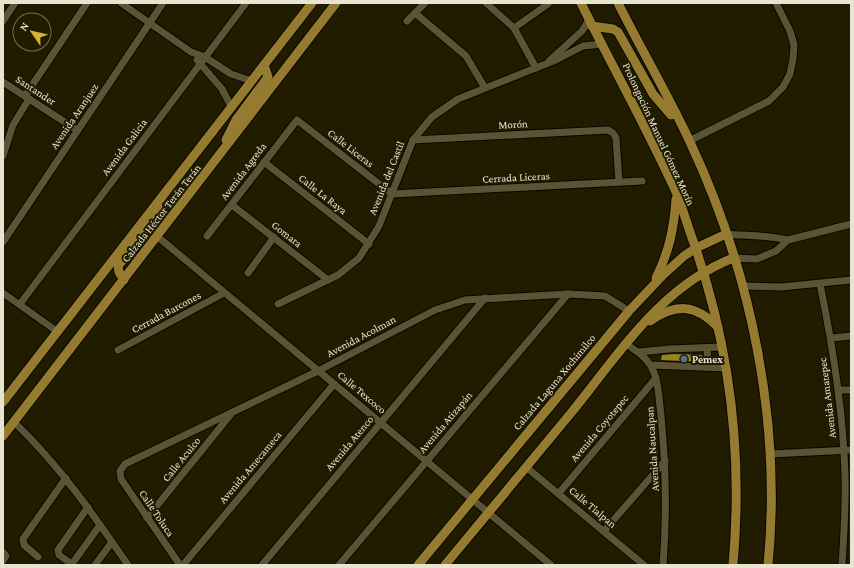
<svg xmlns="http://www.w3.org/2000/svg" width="854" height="568" font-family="'Crimson Pro',serif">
	<rect width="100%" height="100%" fill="#211c00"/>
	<path fill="#95851f" d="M674,354L702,355L703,362L661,360L662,355Z"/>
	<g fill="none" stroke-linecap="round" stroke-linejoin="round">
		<g stroke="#0b0600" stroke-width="9">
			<g id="minor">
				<path d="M121,3L191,52L205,57L231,74L252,81"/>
				<path d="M486,3L514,28L536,68"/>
				<path d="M415,13L466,56L485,88"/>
				<path d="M3,21L15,3"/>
				<path d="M407,21L425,3"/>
				<path d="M514,28L548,4"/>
				<path d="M197,60L222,89L232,108"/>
				<path d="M549,61L582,31L589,20"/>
				<path d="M3,82L77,130"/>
				<path d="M25,96L87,3"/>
				<path d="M413,140L608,130L613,133L616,138L619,182"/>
				<path d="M689,141L769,101L783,87L790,74L793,59L794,45L790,31L776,3"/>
				<path d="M3,156L13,125L29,99"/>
				<path d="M264,162L369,244"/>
				<path d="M232,205L328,280"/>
				<path d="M726,234C748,236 767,235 788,240"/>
				<path d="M207,236L297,120L392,194L642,181"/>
				<path d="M158,237L551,565"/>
				<path d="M3,242L163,3"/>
				<path d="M733,258L757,259L776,251L788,240L851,224"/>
				<path d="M248,273L274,237"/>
				<path d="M820,284C833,347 843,409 845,474C846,504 844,535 842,565"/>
				<path d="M742,286L781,287L851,280"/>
				<path d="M3,293L58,332"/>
				<path d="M20,304L246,3"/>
				<path d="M278,304L338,275L359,258L379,226L413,140L432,117L458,99L556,60L583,46L602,44"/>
				<path d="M831,338L851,336"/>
				<path d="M626,344C635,350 645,356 651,366C659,381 659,400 661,416C666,467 667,515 663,565"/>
				<path d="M707,348L708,367"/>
				<path d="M118,350L224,293"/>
				<path d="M639,352L669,349L722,347"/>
				<path d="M651,365L726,368"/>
				<path d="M839,390H851"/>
				<path d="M14,422C59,465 93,514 128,565"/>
				<path d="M770,454L851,450"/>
				<path d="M526,467L644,565"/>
				<path d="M559,493L656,378"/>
				<path d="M147,518L231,414"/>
				<path d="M604,531L665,461"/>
				<path d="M3,552L6,556L3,561"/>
				<path d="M38,557L24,545L23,539L66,478"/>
				<path d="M72,564L100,525"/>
				<path d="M73,565L59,555L58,550L88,507"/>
				<path d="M95,565L112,542"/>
				<path d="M180,565L121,479L120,471L125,464L318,371L435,310L465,300L568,294L605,296L629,311"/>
				<path d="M183,565L334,384"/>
				<path d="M262,565L485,298"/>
				<path d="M339,565L568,294"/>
			</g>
		</g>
		<g stroke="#0b0600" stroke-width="11">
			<g id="major">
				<path d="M581,3C612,66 647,128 676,192C682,206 686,221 691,235C729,340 743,453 733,565"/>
				<path d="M618,3C641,49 668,95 690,142C751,272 782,422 768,565"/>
				<path d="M592,26L613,29L618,32L653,94L671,115"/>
				<path d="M226,140L236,120L268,77L264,65"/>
				<path d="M656,278C669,252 674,228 676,199"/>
				<path d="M124,280L119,272L118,266L150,226L158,207"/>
				<path d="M650,321C676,303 695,304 718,327"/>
				<path d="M3,402L312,3"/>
				<path d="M3,436L336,3"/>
				<path d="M418,565L629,311L663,275L684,256L696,248L726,234"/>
				<path d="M445,565C487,514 529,464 571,413C619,354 660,287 733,258"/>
			</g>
		</g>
		<use href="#minor" stroke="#595434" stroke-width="7"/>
		<use href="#major" stroke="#947b30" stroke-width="9"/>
	</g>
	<circle fill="#5c6f8a" stroke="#211c00" stroke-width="1.5" cx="684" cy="359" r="4"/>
	<g text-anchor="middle" stroke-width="4" stroke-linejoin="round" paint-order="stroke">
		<g font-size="11" fill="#e7e4d2" stroke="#211c00">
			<text transform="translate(36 90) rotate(33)" y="4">Santander</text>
			<text transform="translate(74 116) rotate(-56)" y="4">Avenida Aranjuez</text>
			<text transform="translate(513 124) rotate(-3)" y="4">Morón</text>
			<text transform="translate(659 134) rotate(65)" y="4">Prolongación Manuel Gómez Morín</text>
			<text transform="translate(124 147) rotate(-53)" y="4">Avenida Galicia</text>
			<text transform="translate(351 148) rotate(38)" y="4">Calle Liceras</text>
			<text transform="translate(243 171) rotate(-53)" y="4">Avenida Agreda</text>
			<text transform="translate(516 177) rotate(-3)" y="4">Cerrada Liceras</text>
			<text transform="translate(386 178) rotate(-68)" y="4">Avenida del Castil</text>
			<text transform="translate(323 194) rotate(38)" y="4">Calle La Raya</text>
			<text transform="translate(161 213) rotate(-52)" y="4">Calzada Héctor Terán Terán</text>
			<text transform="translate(287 234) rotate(38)" y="4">Gomara</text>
			<text transform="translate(166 312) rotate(-28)" y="4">Cerrada Barcones</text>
			<text transform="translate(361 336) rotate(-28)" y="4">Avenida Acolman</text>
			<text transform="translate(554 382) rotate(-50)" y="4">Calzada Laguna Xochimilco</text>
			<text transform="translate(362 392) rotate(40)" y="4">Calle Texcoco</text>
			<text transform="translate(827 398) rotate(-97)" y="4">Avenida Amatepec</text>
			<text transform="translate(445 422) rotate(-50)" y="4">Avenida Atizapán</text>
			<text transform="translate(599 428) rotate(-50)" y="4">Avenida Coyotepec</text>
			<text transform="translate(349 443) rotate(-50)" y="4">Avenida Atenco</text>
			<text transform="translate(652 449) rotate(-94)" y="4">Avenida Naucalpan</text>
			<text transform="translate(181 459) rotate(-51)" y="4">Calle Aculco</text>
			<text transform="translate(250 467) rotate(-50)" y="4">Avenida Amecameca</text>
			<text transform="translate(593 507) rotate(40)" y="4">Calle Tlalpan</text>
			<text transform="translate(157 513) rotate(56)" y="4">Calle Toluca</text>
		</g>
		<g font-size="11" font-weight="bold" fill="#e7e4d2" stroke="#211c00" text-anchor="start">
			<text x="692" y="363">Pemex</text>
		</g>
	</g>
	<rect width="854" height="568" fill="none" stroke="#e7e4d2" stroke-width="8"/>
	<g transform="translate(32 32) rotate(304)"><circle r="19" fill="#211c00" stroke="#706c54"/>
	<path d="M0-3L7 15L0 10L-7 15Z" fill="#d9b334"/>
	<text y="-6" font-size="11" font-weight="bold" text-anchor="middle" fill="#e7e4d2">N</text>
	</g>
</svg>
